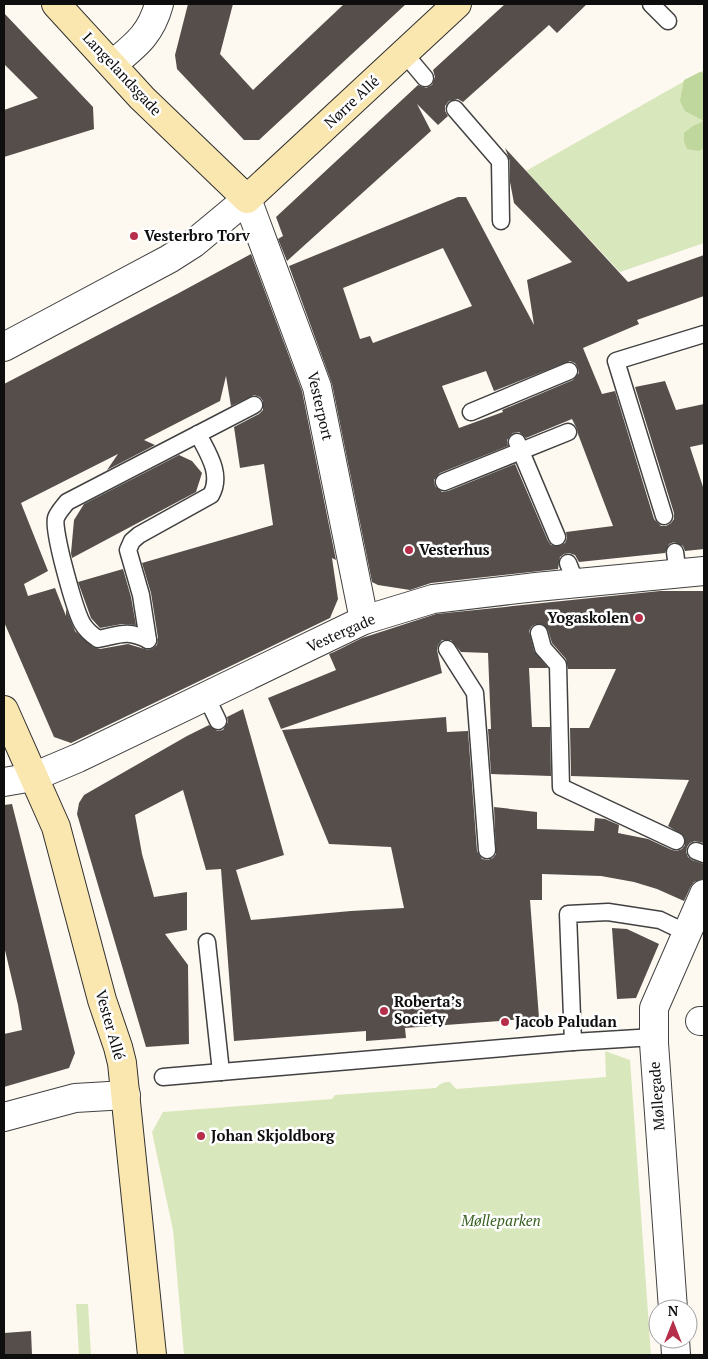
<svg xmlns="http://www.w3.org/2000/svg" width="708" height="1359" font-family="'PT Serif',serif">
	<rect width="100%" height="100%" fill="#fef9f0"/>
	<g fill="#d9e7bc">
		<path d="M704,70V243L620,272L526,171Z"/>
		<path d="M605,1051L630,1060L651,1355H184L173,1230L152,1132L163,1112L332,1099L335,1095L436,1088C440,1083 444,1082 450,1082L456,1089L606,1077Z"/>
		<path d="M76,1304H88L91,1355H79Z"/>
	</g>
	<path fill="#bfd79c" d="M700,72L704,73V148L699,151L687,149L684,141V133L693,126L704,121L685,111L680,101L684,80Z"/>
	<g fill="#564e4b" fill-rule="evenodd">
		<path d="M188,4H233L220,54L253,90L344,4H406L259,140H244L177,69L175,55Z"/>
		<path d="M505,4H587L557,33L549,25L463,102L458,99L449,101L445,106V111L448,116L438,125L417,104L431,131L287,261L278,239L283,236L276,217L418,85L426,88L432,85L435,77L433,70Z"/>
		<path d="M4,13L93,107L94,129L4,157V110L38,98L4,64Z"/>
		<path d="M505,148L628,282L704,255V296L637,320L639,324L583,348L602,394L615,391L654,519L661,526H666L671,523L674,519V513L635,387L665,381L676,410L704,404V444L690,447L704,490V549L685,551L683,546L674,542L669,544L665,553L579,562L575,555L569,553L564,554L560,557L558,569L431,583L410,590L378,585L372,582L332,384L289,266L458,197H466L534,325L527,280L572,262L514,203L510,182V161ZM443,248L472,306L373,343L370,336L360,339L343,288ZM570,361L575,363L578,368L579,373L573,380L502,410L503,412L459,428L442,386L486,371L494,391ZM572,419L577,429L578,434L613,526L566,532L567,538L565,543L560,546L551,545L548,541L515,464L448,491L442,492L435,486L434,480L440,473L508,446L507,440L513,433L519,432L526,438Z"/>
		<path d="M251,254L302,391L336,560L332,558L338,599L330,618L71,743L54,737L4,622V384L177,294ZM226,376L231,406L254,395L260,397L263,401V410L259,414L234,427L240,468L264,464L273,525L142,563L151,593L158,638L157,645L153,648L148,650L128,644L100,649L93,647L75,631L66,609V616L55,588L28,596L24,584L48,571L21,503L118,454L107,470L155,445L144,440L220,401Z"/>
		<path d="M179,455L192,461L202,473L196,492L72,558L71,553L74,520L84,504Z"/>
		<path d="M123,569L131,597L136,625L122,624L100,628L91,618L78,582Z"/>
		<path d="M660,591H704V843L695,841L690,843L687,847L686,852L688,857L692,860L704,864V879L694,882L690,888L684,901L657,889L634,882L601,876L542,874V900H530L539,1018L405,1028L406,1038L366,1041V1031L234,1041L221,869L206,870L183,790L135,815L142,854L154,897L187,892V930L165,934L188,965L189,1044L146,1047L77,814L79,803L84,795L187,736L209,725L217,731L223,730L228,722L227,717L243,709L284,855L236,870L251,920L351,911L404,908L391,847L329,844L282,730L446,717L447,732L468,731L477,851L482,859L488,860L493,858L496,854L494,807L537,812V829L594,831L595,818L605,819L619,825L618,833L648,839L672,850L677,851L682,849L685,845L684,836L668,826L689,780L571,776L570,728H589L616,669H568L566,659L552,643L548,630L542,624H536L532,626L529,631L534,651L548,668H529L532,727H550L551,776L491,774L488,729H491L488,653L461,652L451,640H442L438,645L437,650L442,673L281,729L268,698L336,670L329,654L334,652L362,638L436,614Z"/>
		<path d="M12,804L75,1053L69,1068L4,1087V1034L22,1030L18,1005L4,946V805Z"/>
		<path d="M612,928L627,929L659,944L636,998L617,999Z"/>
		<path d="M31,1331L32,1355H4V1333Z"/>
	</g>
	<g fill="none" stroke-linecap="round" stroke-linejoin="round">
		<g stroke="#414141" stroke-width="19">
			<g id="lane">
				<path d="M651,4L668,21"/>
				<path d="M404,53L425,78"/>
				<path d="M455,109L500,161L501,221"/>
				<path d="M471,412L569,371"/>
				<path d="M517,442L557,537"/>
				<path d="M444,482L568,432"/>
				<path d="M664,516L616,361L704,334"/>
				<path d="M675,552L678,574"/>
				<path d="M568,563L576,583"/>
				<path d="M539,633L543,648L558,665L561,787L676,841"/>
				<path d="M148,640C127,629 119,635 98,639C92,635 86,630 82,623C75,610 52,530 56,518C58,512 64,506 67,502L254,405"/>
				<path d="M148,640L141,595L128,550L132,541L139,535L211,495C223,474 207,452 198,434"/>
				<path d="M447,649L475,693L487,850"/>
				<path d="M206,696L218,721"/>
				<path d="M696,851L704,854"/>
				<path d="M207,942L221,1072"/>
				<path d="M573,1042L568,914L608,912L660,920L687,933"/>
				<path d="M163,1077L573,1042L654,1037"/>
			</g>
		</g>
		<g stroke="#414141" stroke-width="30">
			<g id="street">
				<path d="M113,64C136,45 151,34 159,4"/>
				<path d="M4,347L169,259L194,243L247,199L317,387L364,620"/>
				<path d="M4,782L33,777L78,758L364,620L433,599L536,587L704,571"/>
				<path d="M700,1021H704"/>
				<path d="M4,1117L75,1098L126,1095"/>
				<path d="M673,1309L654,1043V1008L704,894"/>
				<path d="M675,1339L676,1355"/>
			</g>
		</g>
		<g stroke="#303030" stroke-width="30">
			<g id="secondary">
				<path d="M56,4L142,98L247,199L457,4"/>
				<path d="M4,710L56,827L102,1000L118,1047L122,1063L152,1355"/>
			</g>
		</g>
		<use href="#lane" stroke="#fff" stroke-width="16"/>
		<use href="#street" stroke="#fff" stroke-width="28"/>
		<use href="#secondary" stroke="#fae6af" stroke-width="28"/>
	</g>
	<g fill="#b62e4a" stroke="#fff" stroke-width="2">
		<circle cx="134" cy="236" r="5"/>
		<circle cx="409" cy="550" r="5"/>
		<circle cx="639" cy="618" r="5"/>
		<circle cx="384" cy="1011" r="5"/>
		<circle cx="505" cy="1022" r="5"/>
		<circle cx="201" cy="1136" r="5"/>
	</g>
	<g text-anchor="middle" stroke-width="5" stroke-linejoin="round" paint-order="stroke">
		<g font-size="15" fill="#0e0e0e" stroke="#fff">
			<text transform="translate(122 74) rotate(47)" y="5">Langelandsgade</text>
			<text transform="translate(352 102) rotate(-43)" y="5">Nørre Allé</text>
			<text transform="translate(320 406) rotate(77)" y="5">Vesterport</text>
			<text transform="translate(341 633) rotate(-24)" y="5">Vestergade</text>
			<text transform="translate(110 1025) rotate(74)" y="5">Vester Allé</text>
			<text transform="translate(657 1096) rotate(-94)" y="5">Møllegade</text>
		</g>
		<g font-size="15" font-weight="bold" fill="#0e0e0e" stroke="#fff" text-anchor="start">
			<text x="144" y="241">Vesterbro Torv</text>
			<text x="419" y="555">Vesterhus</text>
			<text x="629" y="623" text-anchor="end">Yogaskolen</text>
			<text x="394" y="1007">Roberta’s<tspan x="394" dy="17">Society</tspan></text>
			<text x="515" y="1027">Jacob Paludan</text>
			<text x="211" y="1141">Johan Skjoldborg</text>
		</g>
		<g font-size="15" font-style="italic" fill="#396222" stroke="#fff">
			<text x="501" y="1226">Mølleparken</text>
		</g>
	</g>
	<rect width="708" height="1359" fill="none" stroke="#0e0e0e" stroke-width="10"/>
	<g transform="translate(673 1324)"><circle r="24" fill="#ffffff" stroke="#9f9f9f"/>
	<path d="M0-4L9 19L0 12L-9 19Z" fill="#b62e4a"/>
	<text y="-8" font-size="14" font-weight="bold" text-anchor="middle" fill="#0e0e0e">N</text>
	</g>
</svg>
